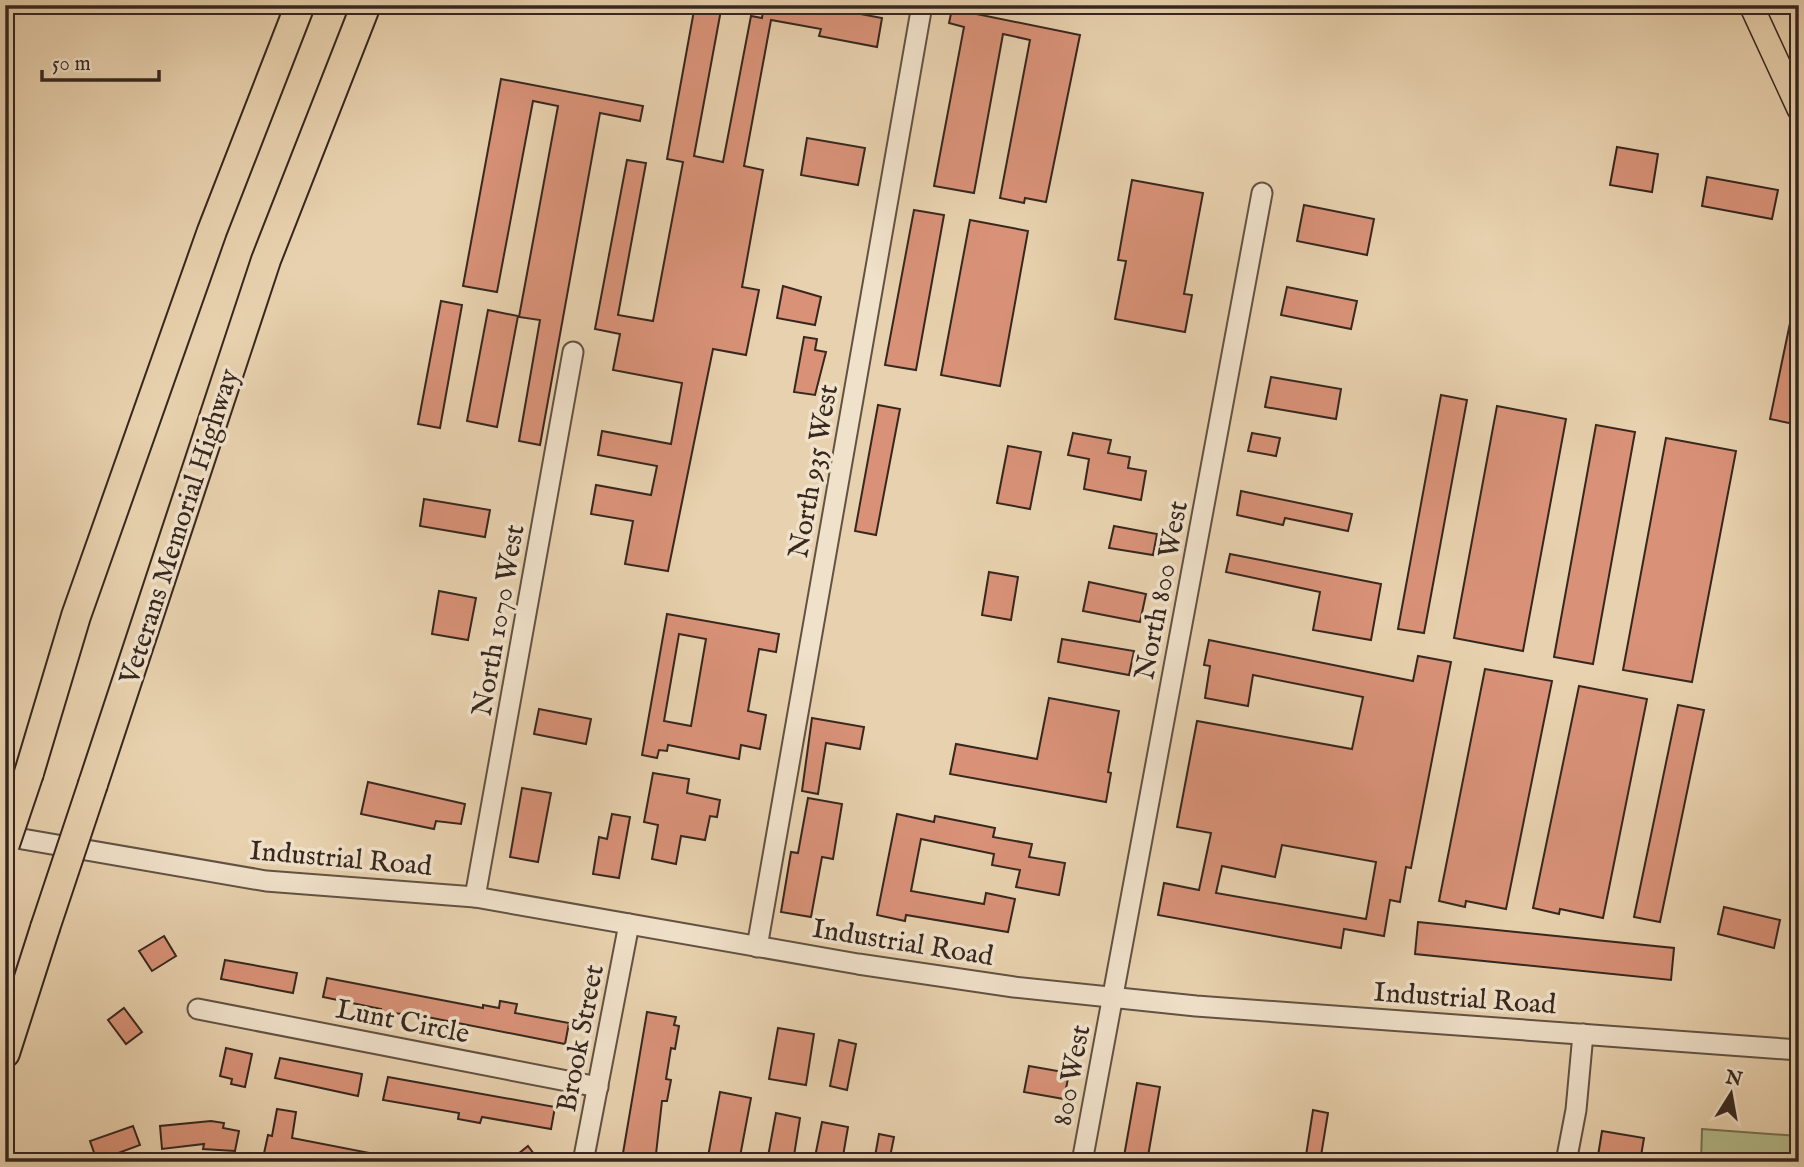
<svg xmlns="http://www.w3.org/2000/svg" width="1804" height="1167" font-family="'IM FELL English',serif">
	<rect width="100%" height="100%" fill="#e8d1ae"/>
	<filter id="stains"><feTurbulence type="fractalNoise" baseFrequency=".00286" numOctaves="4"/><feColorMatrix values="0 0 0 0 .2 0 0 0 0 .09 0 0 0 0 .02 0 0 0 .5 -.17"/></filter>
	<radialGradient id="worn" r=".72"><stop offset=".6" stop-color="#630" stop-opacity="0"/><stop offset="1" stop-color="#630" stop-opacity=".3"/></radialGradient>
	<path fill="#b4bc8b" stroke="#757255" stroke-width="2" d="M1702,1129L1799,1136V1162H1701Z"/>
	<g fill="#d99278" stroke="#36271f" stroke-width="2" fill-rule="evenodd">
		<path d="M695,5L721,10L694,156L723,162L751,16L762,18L764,5H812L882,18L877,47L819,36L821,29L771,20L744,166L763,170L742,287L759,290L746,355L713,349L668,571L625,564L633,521L591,514L596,485L651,495L657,466L598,455L602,431L671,444L682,383L613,370L620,334L595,329L627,160L646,163L618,315L653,321L683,162L667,159Z"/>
		<path d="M952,9L1080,35L1046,202L1025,198L1024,203L1000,198L1030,40L1003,34L974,193L934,186L964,27L949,23Z"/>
		<path d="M501,79L643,106L640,121L600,113L540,445L519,441L540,320L519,317L558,106L533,101L497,292L463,286Z"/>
		<path d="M807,138L865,148L858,185L801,175Z"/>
		<path d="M1617,147L1658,154L1652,192L1610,185Z"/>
		<path d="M1707,177L1778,190L1772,219L1702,206Z"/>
		<path d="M1132,180L1203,193L1184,294L1192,295L1185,332L1115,319L1126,261L1118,260Z"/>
		<path d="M1304,205L1374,219L1367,255L1297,241Z"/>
		<path d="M914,210L944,215L916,370L885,365Z"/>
		<path d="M970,220L1028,231L1000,386L941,375Z"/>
		<path d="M783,286L821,297L815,325L777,318Z"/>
		<path d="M1287,287L1357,301L1351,329L1281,315Z"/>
		<path d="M441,301L462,305L440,428L418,424Z"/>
		<path d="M1793,309L1799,310V425L1770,419Z"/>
		<path d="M488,310L518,316L497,427L467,421Z"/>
		<path d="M804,337L817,339L815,350L826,352L815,395L794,392Z"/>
		<path d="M1271,377L1341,389L1336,419L1265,407Z"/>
		<path d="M1441,395L1467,400L1424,633L1398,629Z"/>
		<path d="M878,405L900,409L876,535L855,531Z"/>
		<path d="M1497,406L1566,419L1523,651L1454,638Z"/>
		<path d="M1596,425L1635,432L1593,664L1554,657Z"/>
		<path d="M1073,433L1111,440L1108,453L1130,457L1128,468L1146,471L1141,500L1084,489L1089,459L1068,455Z"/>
		<path d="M1252,433L1280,438L1276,456L1248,451Z"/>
		<path d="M1666,438L1736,451L1692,682L1623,670Z"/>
		<path d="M1008,446L1041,452L1030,509L997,503Z"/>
		<path d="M1241,491L1352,514L1348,531L1285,518L1283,525L1237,515Z"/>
		<path d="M424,499L490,510L485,537L420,526Z"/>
		<path d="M1114,526L1157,534L1153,555L1109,548Z"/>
		<path d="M1230,554L1381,584L1371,640L1313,630L1320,592L1226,572Z"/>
		<path d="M989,572L1018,577L1011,620L982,615Z"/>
		<path d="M1089,582L1146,594L1140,622L1083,611Z"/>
		<path d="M439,591L476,598L468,640L432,634Z"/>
		<path d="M667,614L779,634L776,652L759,649L748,711L766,715L760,749L741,745L739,759L668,745L667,751L659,750L657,758L642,755ZM679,634L706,639L691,726L664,721Z"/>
		<path d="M1062,639L1134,651L1129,675L1058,662Z"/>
		<path d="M1209,640L1413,681L1418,656L1451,662L1411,868L1406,867L1400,902L1390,900L1384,936L1344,929L1341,948L1158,915L1164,883L1199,890L1211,833L1177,827L1197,721L1352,749L1363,697L1253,675L1248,706L1205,698L1210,666L1204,665ZM1282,845L1376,862L1366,919L1216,893L1222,866L1275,877Z"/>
		<path d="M1485,669L1552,681L1506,909L1466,901L1465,907L1439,901Z"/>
		<path d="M1579,686L1647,699L1603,918L1560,909L1559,914L1533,908Z"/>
		<path d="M1049,698L1119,711L1108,772L1111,773L1106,802L950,774L956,744L1037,759Z"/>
		<path d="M1678,705L1704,710L1660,922L1634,917Z"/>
		<path d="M539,709L591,719L586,744L534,734Z"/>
		<path d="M812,718L864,727L860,749L826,743L818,794L802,791Z"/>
		<path d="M653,773L689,779L687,793L720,800L717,817L710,816L705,840L681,836L676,864L652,859L658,825L644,822Z"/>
		<path d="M368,782L465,804L461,824L436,821L434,829L361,814Z"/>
		<path d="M522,788L551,793L538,862L510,857Z"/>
		<path d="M808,798L842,804L833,859L822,857L811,917L781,912L791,852L798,853Z"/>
		<path d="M612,814L630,817L619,878L593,874L599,837L607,839Z"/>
		<path d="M897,814L934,822L935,816L995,828L993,837L1032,844L1029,857L1065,863L1059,895L1016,887L1020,870L992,865L994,854L921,839L911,891L984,904L986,893L1015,899L1008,932L906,915L905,921L877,915Z"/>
		<path d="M1724,907L1780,920L1774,948L1718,934Z"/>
		<path d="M1418,922L1674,948L1671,980L1415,954Z"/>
		<path d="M164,936L176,956L152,971L139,951Z"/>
		<path d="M225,960L297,973L293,993L221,979Z"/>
		<path d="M327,978L483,1008V1005L499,1008L500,1001L517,1004L515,1013L569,1023L565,1044L412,1014L380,1013L381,1009L323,997Z"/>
		<path d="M124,1008L142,1032L126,1044L108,1020Z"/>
		<path d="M647,1012L676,1017L674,1025L679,1026L675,1049L671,1048L666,1079L671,1080L667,1101H662L656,1154H651L650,1162H640L622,1159Z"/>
		<path d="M778,1028L814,1034L806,1085L769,1079Z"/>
		<path d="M839,1040L856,1044L847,1090L830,1086Z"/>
		<path d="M226,1048L252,1054L245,1087L231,1084L232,1079L220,1076Z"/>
		<path d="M280,1058L362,1074L358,1096L275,1078Z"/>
		<path d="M1029,1066L1069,1073L1064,1099L1024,1092Z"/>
		<path d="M388,1077L555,1107L551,1129L482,1117L480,1123L458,1119L459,1113L383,1100Z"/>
		<path d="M1137,1083L1160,1087L1147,1162H1123Z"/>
		<path d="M720,1092L751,1098L739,1162H707Z"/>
		<path d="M277,1109L296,1112L292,1138L385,1156L384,1162H280L263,1158L268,1135L272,1136Z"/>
		<path d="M1313,1110L1328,1113L1320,1162H1305Z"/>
		<path d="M776,1113L800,1118L793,1162H767Z"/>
		<path d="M211,1121L224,1123L223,1128L239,1131L235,1151L203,1149L204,1144L162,1149L160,1126Z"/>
		<path d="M822,1122L848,1127L842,1162H814Z"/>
		<path d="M133,1126L140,1145L97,1161L90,1141Z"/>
		<path d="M1602,1131L1644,1138L1640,1162H1597Z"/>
		<path d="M879,1134L894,1137L889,1162H874Z"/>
		<path d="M528,1146L540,1162H508Z"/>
	</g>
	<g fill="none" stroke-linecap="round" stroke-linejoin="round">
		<g stroke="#625243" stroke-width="23">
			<g id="minor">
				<path d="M5,836L266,881L475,897L858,964L1014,987L1196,1006L1799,1050"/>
				<path d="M475,897L573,352"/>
				<path d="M757,947L922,5"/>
				<path d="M198,1009L598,1087"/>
				<path d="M583,1162L629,924"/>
				<path d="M1082,1162L1262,193"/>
				<path d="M1566,1162L1576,1110L1583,1034"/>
			</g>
		</g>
		<g stroke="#36271f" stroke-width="26">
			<path id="major" d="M1751,5L1799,109"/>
		</g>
		<g stroke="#36271f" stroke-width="32">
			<g id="highway">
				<path d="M29,773L76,616L212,231L300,5"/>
				<path d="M93,784L266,260L366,5"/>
				<path d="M5,1053L45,928"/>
			</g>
		</g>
		<use href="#minor" stroke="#f0e1ca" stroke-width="19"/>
		<use href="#major" stroke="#e8d1ae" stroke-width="23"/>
		<use href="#highway" stroke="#e8d1ae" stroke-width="28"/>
		<g stroke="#36271f" stroke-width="32" stroke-linecap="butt">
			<g id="highway-bridge">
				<path d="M5,844L29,773"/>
				<path d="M45,928L93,784"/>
			</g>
		</g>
		<use href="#highway-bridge" stroke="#e8d1ae" stroke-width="28"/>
	</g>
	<g text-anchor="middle" stroke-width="7" stroke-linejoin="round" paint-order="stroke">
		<g font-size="28" fill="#36271f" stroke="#f0e1ca">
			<text transform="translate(812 471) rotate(-80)" y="10">North 935 West</text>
			<text transform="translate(178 526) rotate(-72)" y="10">Veterans Memorial Highway</text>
			<text transform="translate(1160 590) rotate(-79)" y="10">North 800 West</text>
			<text transform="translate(497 620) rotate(-80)" y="10">North 1070 West</text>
			<text transform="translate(341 857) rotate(5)" y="10">Industrial Road</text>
			<text transform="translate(903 941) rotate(9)" y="10">Industrial Road</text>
			<text transform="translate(1465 997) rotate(4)" y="10">Industrial Road</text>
			<text transform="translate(403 1020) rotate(11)" y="10">Lunt Circle</text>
			<text transform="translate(579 1038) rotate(-79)" y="10">Brook Street</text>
			<text transform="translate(1070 1075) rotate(-79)" y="10">800 West</text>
		</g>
	</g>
	<rect width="1804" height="1167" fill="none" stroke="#e8d1ae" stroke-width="28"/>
	<rect x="7" y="7" width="1790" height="1153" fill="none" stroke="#36271f" stroke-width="3.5"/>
	<rect x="14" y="14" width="1776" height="1139" fill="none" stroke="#36271f" stroke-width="2"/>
	<g transform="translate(1731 1094) rotate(11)" stroke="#f0e1ca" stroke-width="5" paint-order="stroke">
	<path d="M0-5L12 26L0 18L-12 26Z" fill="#36271f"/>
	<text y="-10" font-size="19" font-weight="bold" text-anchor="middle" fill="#36271f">N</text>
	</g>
	<path d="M42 70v10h117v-10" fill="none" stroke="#36271f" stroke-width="3.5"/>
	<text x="52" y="70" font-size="21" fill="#36271f" stroke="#f0e1ca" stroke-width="5" paint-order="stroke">50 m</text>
	<rect width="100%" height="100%" filter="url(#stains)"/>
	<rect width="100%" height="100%" fill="url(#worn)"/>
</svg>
